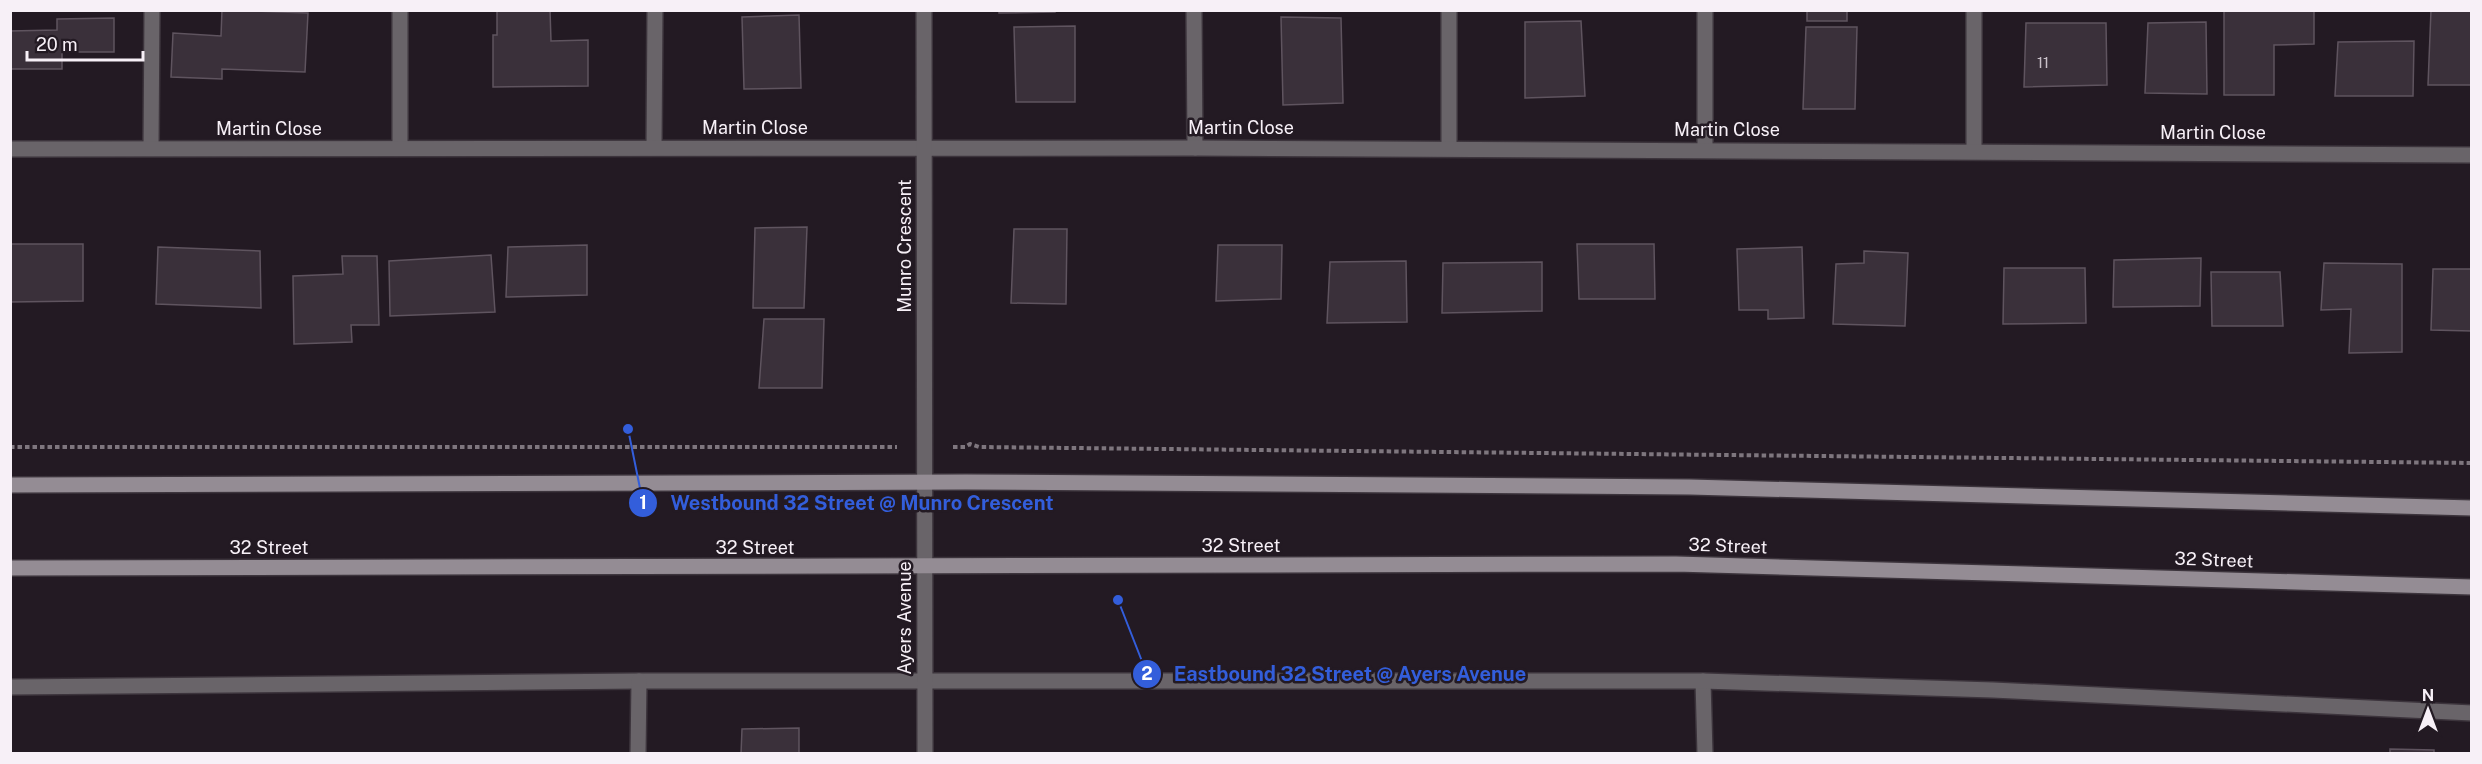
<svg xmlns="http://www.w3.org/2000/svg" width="2482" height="764" font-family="'Public Sans',sans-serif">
	<rect width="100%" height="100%" fill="#231a23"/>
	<g fill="#3a303a" stroke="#5f545f" stroke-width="1.5">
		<path d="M222,10L308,13L305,72L222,69V79L171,77L173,33L221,36Z"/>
		<path d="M497,10H550L551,41L588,40V86L493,87V35H497Z"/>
		<path d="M999,10H1055V12L999,13Z"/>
		<rect x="1807" y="10" width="40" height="11"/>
		<path d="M2224,10H2314V44L2274,45V95H2224Z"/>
		<path d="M2431,10H2472V85H2428Z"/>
		<path d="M799,15L801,88L744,89L742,17Z"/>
		<path d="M1281,17L1341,18L1343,103L1283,105Z"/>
		<path d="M114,18V52H62V69H10V31L57,30V19Z"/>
		<path d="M1581,21L1585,96L1525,98V22Z"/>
		<path d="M2206,22L2207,94L2145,93L2148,23Z"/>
		<path d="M2026,23H2106L2107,85L2024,87Z"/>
		<path d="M1075,26V102H1016L1014,27Z"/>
		<path d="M1806,27H1857L1855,109H1803Z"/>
		<path d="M2414,41L2413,96H2335L2338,42Z"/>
		<path d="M807,227L804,308H753L755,228Z"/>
		<path d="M1014,229H1067L1066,304L1011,303Z"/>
		<path d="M10,244H83V301L10,302Z"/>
		<path d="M1577,244H1654L1655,299H1579Z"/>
		<path d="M587,245V295L506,297L508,247Z"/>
		<path d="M1218,245H1282L1281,299L1216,301Z"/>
		<path d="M158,247L260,251L261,308L156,304Z"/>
		<path d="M1802,247L1804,318L1768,319V310H1739L1737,249Z"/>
		<path d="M1864,251L1908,253L1905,326L1833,324L1836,264L1864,263Z"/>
		<path d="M491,255L495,312L390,316L389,261Z"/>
		<path d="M342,256H377L379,325H351L352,342L294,344L293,276L343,274Z"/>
		<path d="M2201,258L2200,306L2113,307L2114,260Z"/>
		<path d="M1406,261L1407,322L1327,323L1330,262Z"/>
		<path d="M1542,262V311L1442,313L1443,263Z"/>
		<path d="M2324,263L2402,264V352L2349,353L2351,309L2321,310Z"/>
		<path d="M2004,268H2085L2086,323L2003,324Z"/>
		<path d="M2433,269H2472V331L2431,330Z"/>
		<path d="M2211,272H2280L2283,326H2212Z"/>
		<path d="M764,319H824L822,388H759Z"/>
		<path d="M799,728V754H741L742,729Z"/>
		<path d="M2390,749L2434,750V754H2390Z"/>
	</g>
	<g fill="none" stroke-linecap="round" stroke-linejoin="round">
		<g stroke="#3c343c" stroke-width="18">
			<g id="service">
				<path d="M1194,10L1195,148"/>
				<path d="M1705,10V149"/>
				<path d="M654,147L655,10"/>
				<path d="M151,148L152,10"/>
				<path d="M1703,681L1705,754"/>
				<path d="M10,687L639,681H1703L1993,690L2472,713"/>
				<path d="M638,754L639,681"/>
			</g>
		</g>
		<g stroke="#3c343c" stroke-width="18">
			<g id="minor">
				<path d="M400,10V148"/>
				<path d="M1974,10V150"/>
				<path d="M1449,148V10"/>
				<path d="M10,149L1195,148L2472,155"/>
			</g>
		</g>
		<g stroke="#3c343c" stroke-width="18">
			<path id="tertiary" d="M924,10L925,754"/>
		</g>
		<g stroke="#3c343c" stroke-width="18">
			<g id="secondary">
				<path d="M10,485L966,482L1690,487L2472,508"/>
				<path d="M10,568L1676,564L2472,587"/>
			</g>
		</g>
		<g stroke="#7e767e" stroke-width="4" stroke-dasharray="4.5 3" stroke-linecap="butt">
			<path d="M10,447H897"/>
			<path d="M953,447H965L970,444L979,447L2472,463"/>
		</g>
		<use href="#service" stroke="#696469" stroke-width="15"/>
		<use href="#minor" stroke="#696469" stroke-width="15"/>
		<use href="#tertiary" stroke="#696469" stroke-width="15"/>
		<use href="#secondary" stroke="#948c94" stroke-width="15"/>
	</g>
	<g text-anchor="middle" stroke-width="5" stroke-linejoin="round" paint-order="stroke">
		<g font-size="15" fill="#c8c0c8">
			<text x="2043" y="68">11</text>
		</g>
		<g font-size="18" fill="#f7f0f7" stroke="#231a23">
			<text x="755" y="134">Martin Close</text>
			<text x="1241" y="134">Martin Close</text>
			<text x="269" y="135">Martin Close</text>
			<text x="1727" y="136">Martin Close</text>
			<text x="2213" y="139">Martin Close</text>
			<text transform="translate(905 246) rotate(-90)" y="6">Munro Crescent</text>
			<text x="1241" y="552">32 Street</text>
			<text transform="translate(1728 546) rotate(2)" y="6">32 Street</text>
			<text x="269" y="554">32 Street</text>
			<text x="755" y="554">32 Street</text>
			<text transform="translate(2214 560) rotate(2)" y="6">32 Street</text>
			<text transform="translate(905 618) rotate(-90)" y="6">Ayers Avenue</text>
		</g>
	</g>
	<path fill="none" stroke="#335edb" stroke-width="2" d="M628 429L643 503M1118 600L1147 674"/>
	<g fill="#335edb" stroke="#231a23" stroke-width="2">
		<circle cx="628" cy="429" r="6"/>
		<circle cx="1118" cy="600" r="6"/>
		<circle cx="643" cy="503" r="15"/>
		<circle cx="1147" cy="674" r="15"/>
	</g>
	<g font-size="18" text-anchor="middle" font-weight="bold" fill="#fff">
		<text x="643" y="509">1</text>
		<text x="1147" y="680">2</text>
	</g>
	<g font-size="20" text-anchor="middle" font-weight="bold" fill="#335edb" stroke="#231a23" stroke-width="5" stroke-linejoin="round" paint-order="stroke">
		<text x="862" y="510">Westbound 32 Street @ Munro Crescent</text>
		<text x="1350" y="681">Eastbound 32 Street @ Ayers Avenue</text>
	</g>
	<rect width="2482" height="764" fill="none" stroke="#f7f0f7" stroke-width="24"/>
	<g transform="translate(2428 710)" stroke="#231a23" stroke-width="4.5" paint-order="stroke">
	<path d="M0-4.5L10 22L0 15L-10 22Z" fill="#f7f0f7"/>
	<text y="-9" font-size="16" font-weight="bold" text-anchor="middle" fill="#f7f0f7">N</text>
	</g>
	<path d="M27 51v9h116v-9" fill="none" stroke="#f7f0f7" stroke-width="3"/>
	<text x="36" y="51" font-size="18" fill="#f7f0f7" stroke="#231a23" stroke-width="4.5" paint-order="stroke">20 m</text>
</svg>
